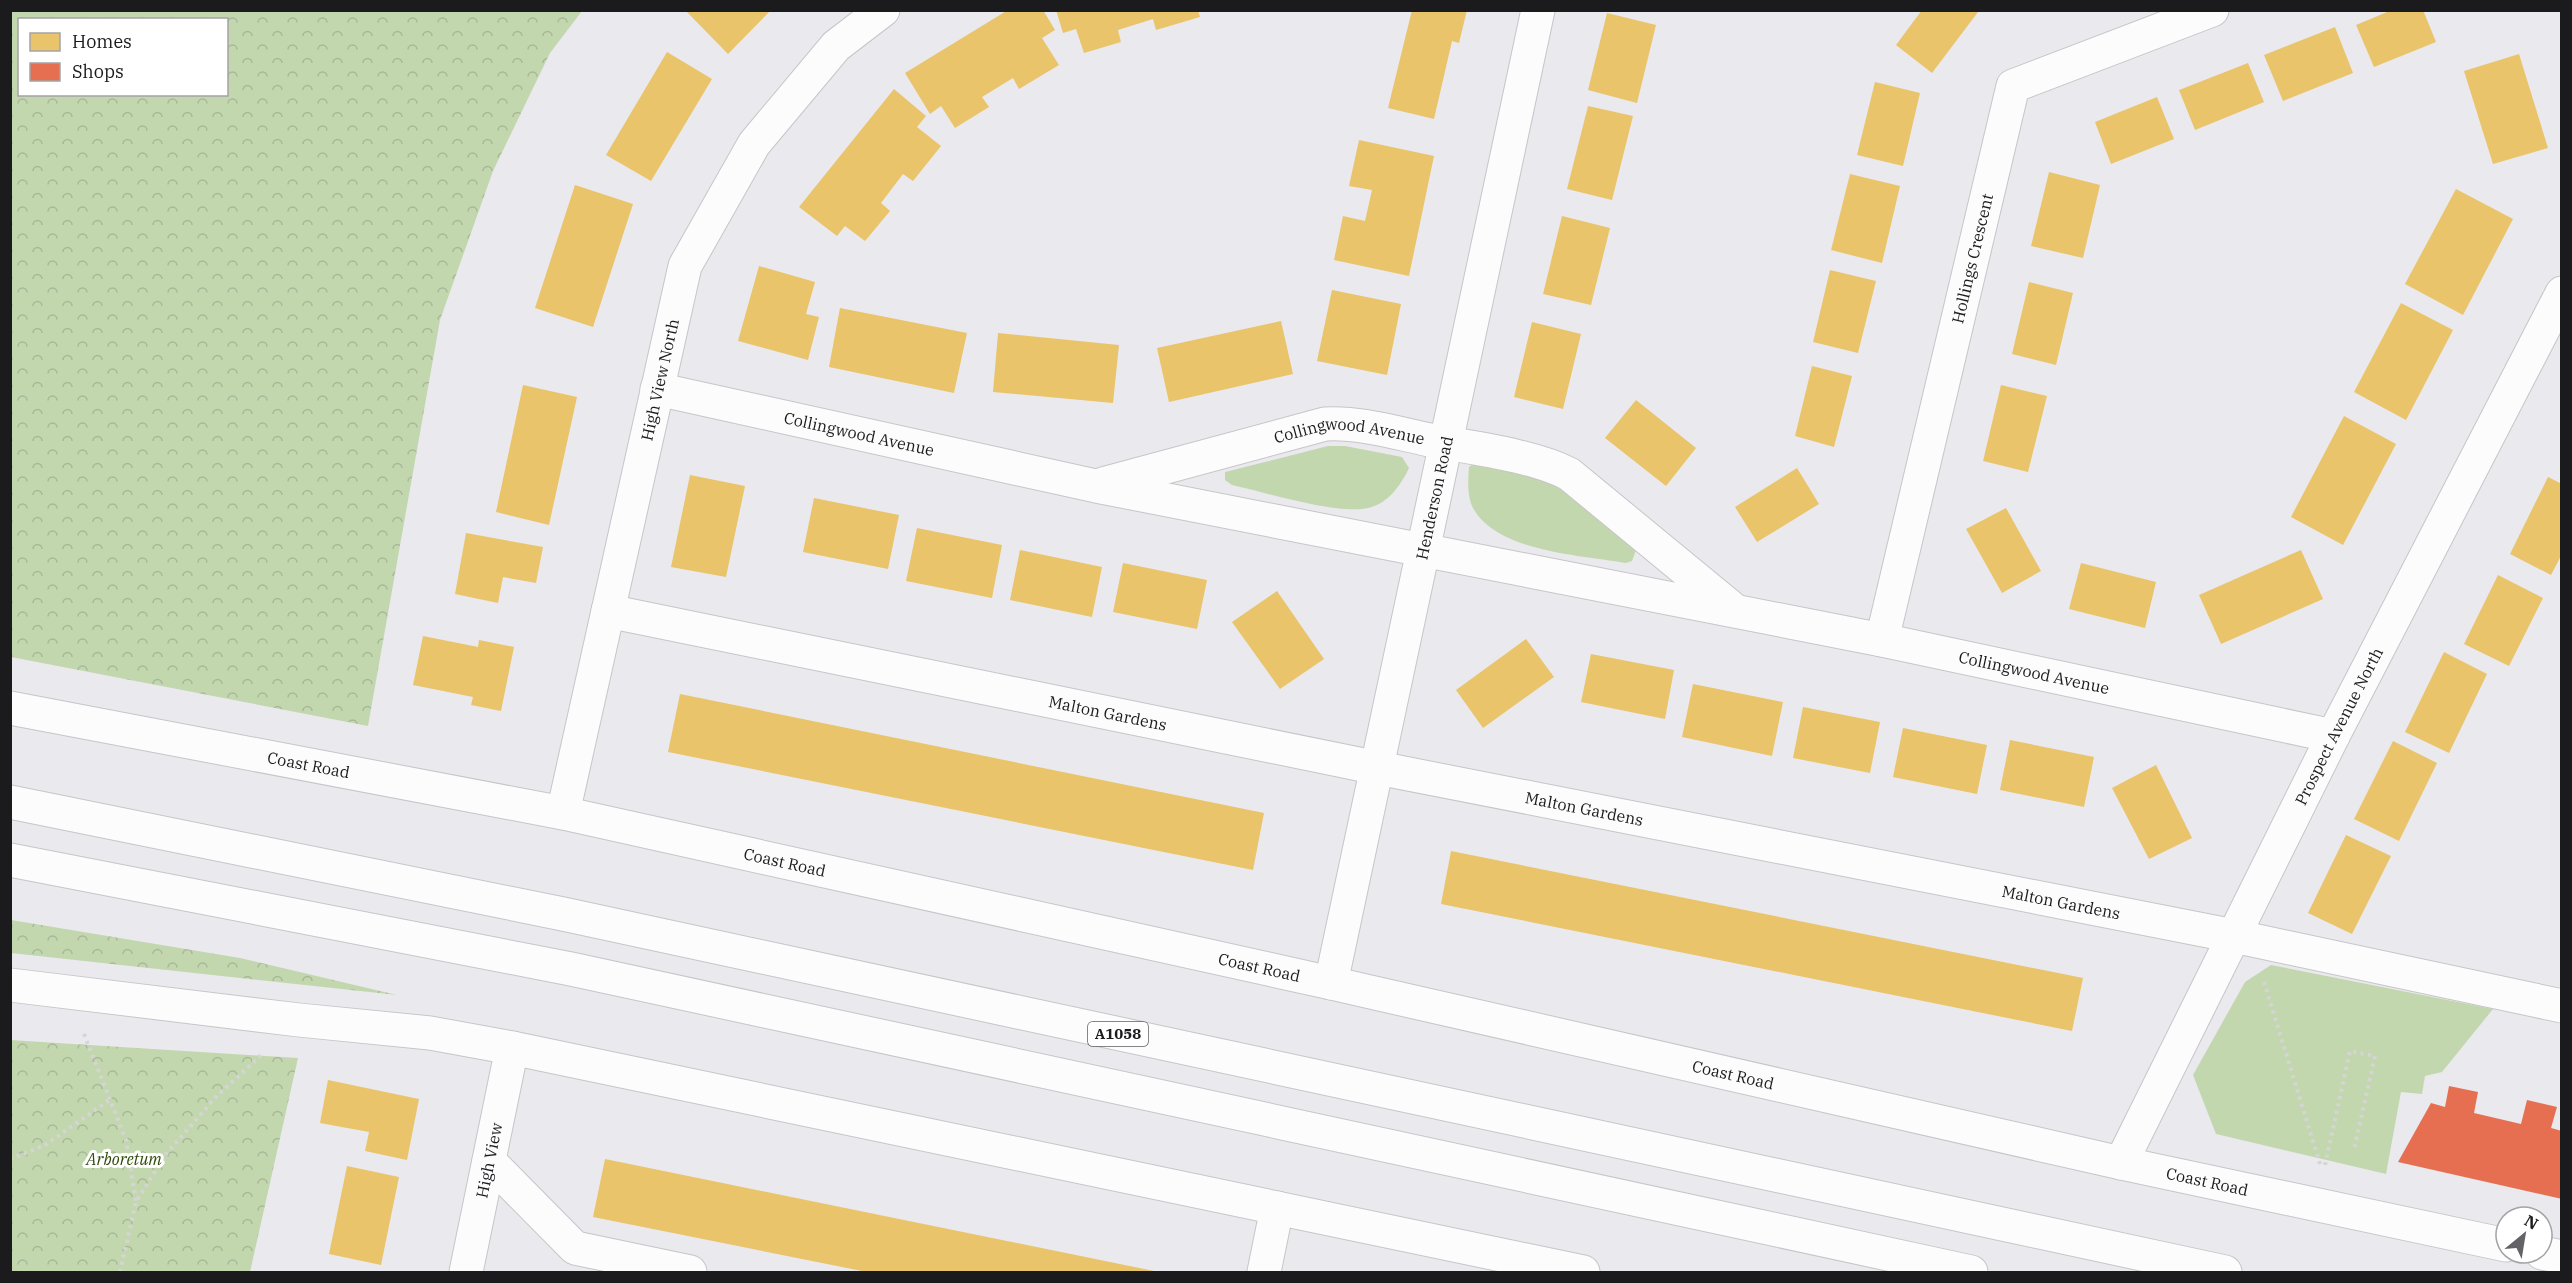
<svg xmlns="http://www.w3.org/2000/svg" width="2572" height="1283" font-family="'IBM Plex Serif',serif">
	<defs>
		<pattern id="forest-crowns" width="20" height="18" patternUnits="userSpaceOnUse" patternTransform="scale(1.5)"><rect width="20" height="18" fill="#c3d7af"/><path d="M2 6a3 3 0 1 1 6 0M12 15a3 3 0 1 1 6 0" fill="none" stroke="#a7b896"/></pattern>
	</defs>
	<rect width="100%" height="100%" fill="#eae9ee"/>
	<g fill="#c3d7af">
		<path d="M1328,446H1345L1402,457L1409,468C1401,485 1388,504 1368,508C1339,515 1264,492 1232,485L1225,480V472Z"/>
		<path d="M1474,463L1555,482L1636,550L1632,561L1626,563C1581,555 1497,552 1473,508C1467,496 1468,480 1469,467Z"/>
		<path d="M2271,965L2493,1009L2442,1072L2425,1076L2422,1094L2401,1092L2386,1174L2216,1134L2193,1075L2245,982Z"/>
	</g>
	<g fill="url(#forest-crowns)" fill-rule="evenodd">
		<path d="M10,11H582L550,53L493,171L440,320L368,726L11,657ZM20,20H226V94H20Z"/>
		<path d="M11,920L240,958L397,995L11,953Z"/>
		<path d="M10,1040L298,1058L250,1272H11Z"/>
	</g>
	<g fill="#e9c46a">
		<path d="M685,10H771L728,54Z"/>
		<path d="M1008,10H1043L1055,30L1042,38L1059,65L1019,89L1013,78L982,97L989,107L955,128L941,106L930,114L905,73Z"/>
		<path d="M1056,10H1198L1200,17L1156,30L1153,19L1118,30L1121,42L1084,53L1076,29L1063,33Z"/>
		<path d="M1412,10H1467L1459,43L1452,41L1434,119L1388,108Z"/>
		<path d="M1922,10H1976L1978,12L1932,73L1896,45Z"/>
		<path d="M2392,10H2423L2436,42L2374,67L2356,25Z"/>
		<path d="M1607,13L1656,25L1637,103L1588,90Z"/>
		<path d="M2335,27L2353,73L2283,101L2264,55Z"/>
		<path d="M667,52L712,79L651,181L606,155Z"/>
		<path d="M2519,54L2548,148L2493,164L2464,71Z"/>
		<path d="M2248,63L2264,102L2195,130L2179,90Z"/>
		<path d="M1875,82L1920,93L1903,166L1857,155Z"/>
		<path d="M894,89L926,116L917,127L941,146L913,181L903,174L881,203L890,211L865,241L845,226L837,236L799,207Z"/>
		<path d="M2157,97L2174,139L2111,164L2095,122Z"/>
		<path d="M1588,106L1633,116L1612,200L1567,189Z"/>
		<path d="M1359,140L1434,156L1409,276L1334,260L1343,216L1365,221L1372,190L1349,186Z"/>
		<path d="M2049,172L2100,185L2083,258L2031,246Z"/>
		<path d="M1850,174L1900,186L1882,263L1831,250Z"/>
		<path d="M575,185L633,204L593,327L535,308Z"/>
		<path d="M2456,189L2513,219L2463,315L2405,284Z"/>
		<path d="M1562,216L1610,228L1591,305L1543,294Z"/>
		<path d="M759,266L815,282L806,314L819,317L808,360L738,341Z"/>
		<path d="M1830,270L1876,281L1858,353L1813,342Z"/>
		<path d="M2029,282L2073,293L2056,365L2012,354Z"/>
		<path d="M1332,290L1401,304L1387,375L1317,361Z"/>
		<path d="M2401,303L2453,330L2406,420L2354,392Z"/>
		<path d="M840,308L967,333L954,393L829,367Z"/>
		<path d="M1281,321L1293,374L1169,402L1157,348Z"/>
		<path d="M1532,322L1581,334L1563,409L1514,397Z"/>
		<path d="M998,333L1119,345L1113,403L993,392Z"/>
		<path d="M1812,366L1852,376L1834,447L1795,436Z"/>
		<path d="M523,385L577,397L549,525L496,512Z"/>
		<path d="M2001,385L2047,396L2028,472L1983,461Z"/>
		<path d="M1636,400L1696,448L1666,486L1605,438Z"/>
		<path d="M2344,416L2396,444L2343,545L2291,517Z"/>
		<path d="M1797,468L1819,504L1757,542L1735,507Z"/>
		<path d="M690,475L745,486L726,577L671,567Z"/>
		<path d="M2548,477L2562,484V554L2551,575L2510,554Z"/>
		<path d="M814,498L899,515L888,569L803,552Z"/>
		<path d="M2006,508L2041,571L2002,593L1966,529Z"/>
		<path d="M917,528L1002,545L992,598L906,581Z"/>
		<path d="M466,533L543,547L536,583L503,577L498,603L455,594Z"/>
		<path d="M1020,550L1102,567L1092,617L1010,600Z"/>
		<path d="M2301,550L2323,599L2221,644L2199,595Z"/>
		<path d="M1123,563L1207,580L1197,629L1113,612Z"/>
		<path d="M2081,563L2156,582L2145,628L2069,609Z"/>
		<path d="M2498,575L2543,598L2509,666L2464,644Z"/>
		<path d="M1277,591L1324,659L1280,689L1232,622Z"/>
		<path d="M423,636L478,647L479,640L514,647L501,711L471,705L473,697L413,685Z"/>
		<path d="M1526,639L1554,677L1483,728L1456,690Z"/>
		<path d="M2444,652L2487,674L2449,753L2405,732Z"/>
		<path d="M1591,654L1674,670L1665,719L1581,702Z"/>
		<path d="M1693,684L1783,702L1772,756L1682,737Z"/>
		<path d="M680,694L1264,813L1253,870L668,752Z"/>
		<path d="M1803,707L1880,722L1870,773L1793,758Z"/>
		<path d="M1903,728L1987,745L1977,794L1893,777Z"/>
		<path d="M2010,740L2094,757L2084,807L2000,790Z"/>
		<path d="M2393,741L2437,763L2399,841L2354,819Z"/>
		<path d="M2156,765L2192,838L2149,859L2112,788Z"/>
		<path d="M2346,835L2391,856L2352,934L2308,913Z"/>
		<path d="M1451,851L2083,978L2072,1031L1441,904Z"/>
		<path d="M328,1080L419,1099L407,1160L365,1151L369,1132L320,1123Z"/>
		<path d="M605,1159L1154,1271V1272H867L593,1217Z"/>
		<path d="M347,1166L399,1177L381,1265L329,1254Z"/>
	</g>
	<path fill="#e76f51" d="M2449,1086L2478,1092L2474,1113L2521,1124L2527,1100L2557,1107L2551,1128L2562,1131V1199L2398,1162L2431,1103L2445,1107Z"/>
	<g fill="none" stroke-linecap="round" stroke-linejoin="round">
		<g stroke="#c6c5c8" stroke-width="35">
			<g id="minor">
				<path id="s1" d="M657,389L1096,486L1882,640L2333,736"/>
				<path id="s2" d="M1103,484L1325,424C1360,422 1396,433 1430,440C1472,448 1532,455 1569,474L1733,609"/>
				<path id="s3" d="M608,611L1378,768L2234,936L2562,1006"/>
				<path id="s4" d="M1882,640L2013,86L2212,10"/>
				<path id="s5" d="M10,708L563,813L1331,983L2121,1163L2506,1245"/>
				<path id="s6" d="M563,813L685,266L754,144L836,46L883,10"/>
				<path id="s7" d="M1331,983L1538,10"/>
				<path d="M10,985L299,1020L430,1033L512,1048L1583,1272"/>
				<path d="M489,1161L575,1248L690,1272"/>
				<path id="s8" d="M2121,1163L2333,736L2562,293"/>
				<path d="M2542,1253L2562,1257"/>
				<path id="s9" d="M466,1272L512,1048"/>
				<path d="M1264,1272L1277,1208"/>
			</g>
		</g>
		<g stroke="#c6c5c8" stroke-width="35">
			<g id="highway">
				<path d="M10,802L563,914L2225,1272"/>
				<path d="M10,860L571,969L1971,1272"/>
			</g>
		</g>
		<g stroke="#d5d5d5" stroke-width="4" stroke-dasharray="3 4.5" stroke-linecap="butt">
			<path d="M2264,982L2320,1164"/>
			<path d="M84,1034L126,1140L136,1201"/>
			<path d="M10,1159L45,1145L111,1099"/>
			<path d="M2325,1165L2350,1051L2375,1056L2354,1150"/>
			<path d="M120,1272L136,1202L166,1154L216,1097L261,1055"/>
		</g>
		<use href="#minor" stroke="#fcfcfc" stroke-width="33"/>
		<use href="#highway" stroke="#fcfcfc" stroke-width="33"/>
	</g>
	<g text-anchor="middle" stroke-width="6" stroke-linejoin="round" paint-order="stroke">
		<rect fill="#fff" stroke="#5f5f61" stroke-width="1.5" x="1088" y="1022" width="60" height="24" rx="4.5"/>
		<g font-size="15" font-weight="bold" fill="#1b1a1d">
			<text x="1118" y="1039">A1058</text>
		</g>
		<g font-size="16" fill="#1b1a1d" stroke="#fff">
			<text dy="6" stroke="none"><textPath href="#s4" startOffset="392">Hollings Crescent</textPath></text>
			<text dy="6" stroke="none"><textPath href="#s6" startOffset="444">High View North</textPath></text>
			<text dy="6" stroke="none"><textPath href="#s1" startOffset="207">Collingwood Avenue</textPath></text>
			<text dy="6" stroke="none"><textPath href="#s2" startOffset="254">Collingwood Avenue</textPath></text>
			<text dy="6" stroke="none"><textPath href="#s7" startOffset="496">Henderson Road</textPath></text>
			<text dy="6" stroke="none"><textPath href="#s1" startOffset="1406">Collingwood Avenue</textPath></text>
			<text dy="6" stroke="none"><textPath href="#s3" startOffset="510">Malton Gardens</textPath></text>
			<text dy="6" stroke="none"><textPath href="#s8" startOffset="488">Prospect Avenue North</textPath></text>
			<text dy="6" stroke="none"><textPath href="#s5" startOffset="304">Coast Road</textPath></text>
			<text dy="6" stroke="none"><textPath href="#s3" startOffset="996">Malton Gardens</textPath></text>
			<text dy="6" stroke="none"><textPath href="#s5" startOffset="790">Coast Road</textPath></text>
			<text dy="6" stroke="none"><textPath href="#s3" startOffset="1482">Malton Gardens</textPath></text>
			<text dy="6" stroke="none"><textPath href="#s5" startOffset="1276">Coast Road</textPath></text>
			<text dy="6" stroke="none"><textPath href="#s5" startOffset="1762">Coast Road</textPath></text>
			<text dy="6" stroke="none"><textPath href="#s9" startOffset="114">High View</textPath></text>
			<text dy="6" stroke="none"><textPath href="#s5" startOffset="2248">Coast Road</textPath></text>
		</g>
		<g font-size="16" font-style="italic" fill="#2e4807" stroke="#fff">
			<text x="124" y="1165">Arboretum</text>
		</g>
	</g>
	<rect width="2572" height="1283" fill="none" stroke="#1b1a1d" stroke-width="24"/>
	<rect x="18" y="18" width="210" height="78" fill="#ffffff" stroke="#a4a3a5" stroke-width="1.5"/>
	<rect x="30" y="33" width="30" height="18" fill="#e9c46a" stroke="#a4a3a5" stroke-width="1.5"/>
	<text x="72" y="48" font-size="18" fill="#1b1a1d">Homes</text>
	<rect x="30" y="63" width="30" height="18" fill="#e76f51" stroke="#a4a3a5" stroke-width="1.5"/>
	<text x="72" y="78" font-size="18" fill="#1b1a1d">Shops</text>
	<g transform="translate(2524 1235) rotate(30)"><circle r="28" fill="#ffffff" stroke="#a4a3a5" stroke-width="1.5"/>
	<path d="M0-4.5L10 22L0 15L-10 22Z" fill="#636266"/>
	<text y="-9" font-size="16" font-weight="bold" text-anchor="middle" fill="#1b1a1d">N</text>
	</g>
</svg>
